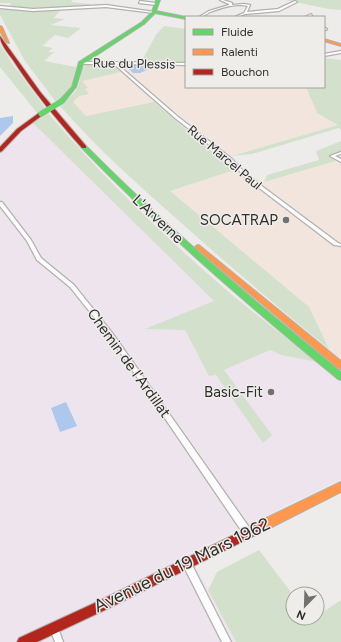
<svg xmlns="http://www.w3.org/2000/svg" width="341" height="642" font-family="Figtree,sans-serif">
	<rect width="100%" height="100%" fill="#edeceb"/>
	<path fill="#eee4ed" d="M33,123L270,350L281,355L317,362L341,382V479L189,553L236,642H0V154Z"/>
	<g fill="#f1e5dd">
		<path d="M119,63L186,65V87H306L317,113L338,125L232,156L167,105Z"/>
		<path d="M121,72L154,102L86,116L73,102L84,89L87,88L82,81Z"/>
		<path d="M341,160V359L329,349L309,307L169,191L234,170L264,182Z"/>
	</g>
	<g fill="#d3e1cc">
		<path d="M0,0H73L71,2L90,4V5L37,9L12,7L10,3H0Z"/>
		<path d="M285,0H341V10L329,9Z"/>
		<path d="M0,8L27,11L61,9L54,18L65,19L51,25L81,28L68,38L55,35L42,46L53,48L48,52H54L44,61L76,67L70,92L56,102L25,61L0,15Z"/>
		<path d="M164,26L186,29V62H141L156,35Z"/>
		<path d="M0,44L11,62L46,109L38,114L0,67Z"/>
		<path d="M324,58L341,60V130L339,128L252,154L232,156L338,125L317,113L306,87H324Z"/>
		<path d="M92,64L112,65L121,72L82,81L88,88L85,89L89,94L79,96L73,102L86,116L154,102L234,170L170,191L309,307L329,349C278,307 228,265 179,221C137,184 96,147 59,105C78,92 78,90 82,68L86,65Z"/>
		<path d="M48,113C103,178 166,238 231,294C259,317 288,339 317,362L281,355L270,350L224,370L272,435L263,443L216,375L209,376L185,330L145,329L214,301L33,123Z"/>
		<path d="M341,141V153L333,156L336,161L264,182L267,175L319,160L316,151Z"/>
		<path d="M259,550L293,595V618H310L311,619L317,618V616L341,600V642H236L208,590L217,572Z"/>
	</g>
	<g fill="#adc7ed">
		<path d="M132,64L150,66L151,68L140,73H133L126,66Z"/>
		<path d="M13,116V123L0,136V118Z"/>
		<path d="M66,402L77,426L60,432L51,408Z"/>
	</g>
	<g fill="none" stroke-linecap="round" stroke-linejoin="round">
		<g stroke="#b2b1b0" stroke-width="2.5">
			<g id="street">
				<path d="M220,0H223L232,3V5L244,4L250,5L247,12L278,9L295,1L297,2L279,11L245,14L238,17H235L244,13L248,6C235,3 222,8 210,12C206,14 203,17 199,17L209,11L229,5V4Z"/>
				<path d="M140,1L156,3L157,4L156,5L139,3Z"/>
				<path d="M106,5L155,12L154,13L106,7L33,11L0,8V6L33,9Z"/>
				<path d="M311,14L312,16L308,17H305Z"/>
				<path d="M324,27L327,29L326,30L324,29Z"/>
				<path d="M341,51V53L324,56V54Z"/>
				<path d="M112,61L115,62L186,63V65L117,64L177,116L232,159L247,175L338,243L341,244V246L334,245L245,177L230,161L175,118L114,64H81L80,63L81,62H112Z"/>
				<path d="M341,152V154L335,156L341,159V162L330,156Z"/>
				<path d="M0,202H2L31,240L41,258L74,285L113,334L251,530L252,533L251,536L248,537L245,536L109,336L70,287L37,260L27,241L0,206Z"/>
				<path d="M187,560L190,561L231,642H222L184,567L183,564L184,561Z"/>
				<path d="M54,624L57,625L63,642H55L50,628L51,625Z"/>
			</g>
		</g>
		<g stroke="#b2b1b0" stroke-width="2">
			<g id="fast">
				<path d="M156,0H160L156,11L186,17V19L155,13L144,24L83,64L76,87L64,102H60V100L72,87L79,62L142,22L152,12Z"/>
				<path d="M82,146H86C166,227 253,300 341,372V380L338,379C249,306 162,231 82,148Z"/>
			</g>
		</g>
		<g stroke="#b2b1b0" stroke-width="2">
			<g id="slow">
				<path d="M0,26L2,27L9,43L6,42L0,31Z"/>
				<path d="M324,39L341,44V46L324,41Z"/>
				<path d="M198,245L200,246L341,361V369L338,368L196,248L195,247L196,246Z"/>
				<path d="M341,482V492L266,530L262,531L258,530L257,526L258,522Z"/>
			</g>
		</g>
		<g stroke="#b2b1b0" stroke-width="2">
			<g id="jam">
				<path d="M0,36L41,93L86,146V148H82C57,120 33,91 13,60C8,53 0,44 0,36Z"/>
				<path d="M39,113L44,114L21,131L2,151L0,152V147L17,129Z"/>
				<path d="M262,521L266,522L267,526L266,530L107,609L37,642H17L19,638L99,601Z"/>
			</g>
		</g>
		<use href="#street" fill="#fcfcfc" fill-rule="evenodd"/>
		<use href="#fast" fill="#63d668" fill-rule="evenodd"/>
		<use href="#slow" fill="#ff974d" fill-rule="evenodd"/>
		<use href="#jam" fill="#b3261e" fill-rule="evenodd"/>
		<g stroke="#b2b1b0" stroke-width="6" stroke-linecap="butt">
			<path id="fast-bridge" d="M41,114L62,101"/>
		</g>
		<use href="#fast-bridge" stroke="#63d668" stroke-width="5"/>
	</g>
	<g fill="#727170" stroke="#eeedea" stroke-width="1.5">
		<circle cx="286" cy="220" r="4"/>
		<circle cx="271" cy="392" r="4"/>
	</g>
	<g text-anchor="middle" stroke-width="3" stroke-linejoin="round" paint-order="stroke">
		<g font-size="13" fill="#302f2e" stroke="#eeedea">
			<text transform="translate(134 63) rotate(1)" y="5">Rue du Plessis</text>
			<text transform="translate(225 157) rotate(40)" y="5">Rue Marcel Paul</text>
		</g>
		<g font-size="15" fill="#302f2e" stroke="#eeedea">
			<text transform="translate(158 219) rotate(43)" y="5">L'Arverne</text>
			<text transform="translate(129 363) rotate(54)" y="5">Chemin de l'Ardillat</text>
		</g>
		<g font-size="15" fill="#302f2e" stroke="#eeedea" text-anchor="end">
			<text x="278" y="225">SOCATRAP</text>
			<text x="263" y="397">Basic-Fit</text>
		</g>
		<g font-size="18" fill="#302f2e" stroke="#eeedea">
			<text transform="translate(182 565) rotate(-26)" y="6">Avenue du 19 Mars 1962</text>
		</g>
	</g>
	<rect x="185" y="16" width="140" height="72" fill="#eeedea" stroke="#a2a19f"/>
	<rect x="193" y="29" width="20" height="6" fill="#63d668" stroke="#a2a19f"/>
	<text x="221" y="36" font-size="12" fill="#302f2e">Fluide</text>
	<rect x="193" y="49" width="20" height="6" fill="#ff974d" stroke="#a2a19f"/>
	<text x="221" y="56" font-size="12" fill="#302f2e">Ralenti</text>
	<rect x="193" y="69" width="20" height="6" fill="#b3261e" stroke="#a2a19f"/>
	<text x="221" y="76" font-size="12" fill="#302f2e">Bouchon</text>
	<g transform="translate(305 606) rotate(203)"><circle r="19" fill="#eeedea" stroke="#a2a19f"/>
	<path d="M0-3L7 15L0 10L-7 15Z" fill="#727170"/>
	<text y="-6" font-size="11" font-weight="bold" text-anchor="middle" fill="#302f2e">N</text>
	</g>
</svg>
